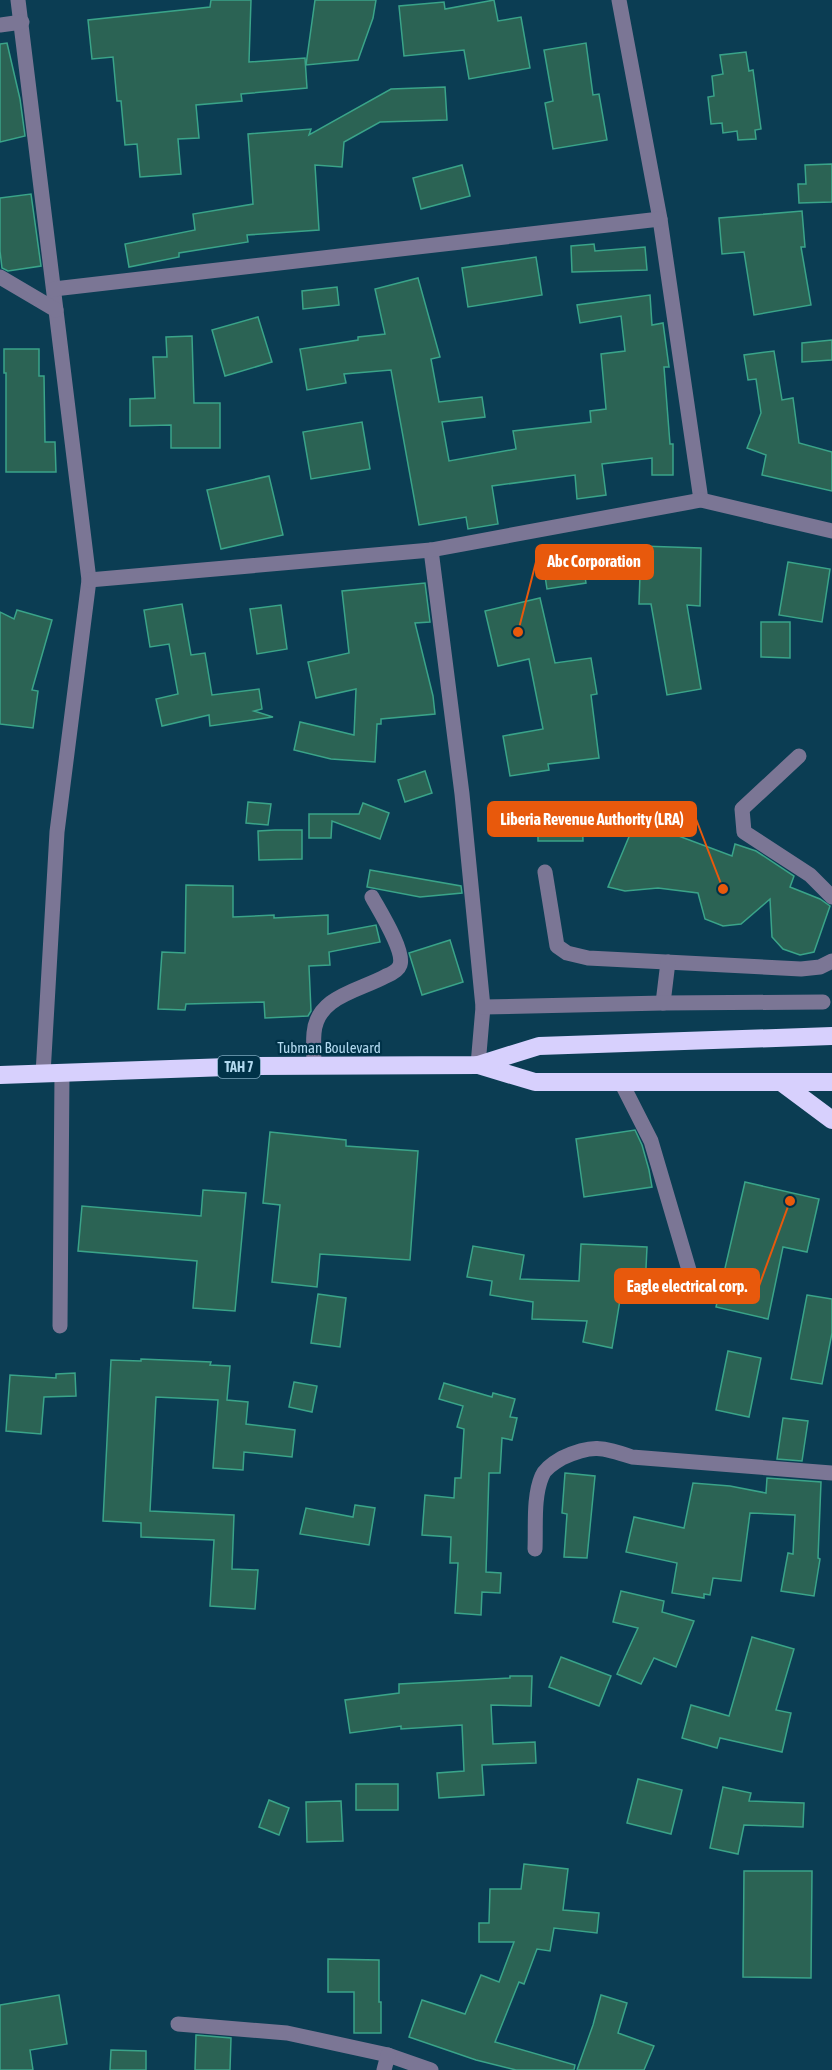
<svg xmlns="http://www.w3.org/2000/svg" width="832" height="2070" font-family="'Asap Condensed',sans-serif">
	<rect width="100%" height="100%" fill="#0b3d53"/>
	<g fill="#2b6354" stroke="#3aa489" stroke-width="1.5">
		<path d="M211,0H251L249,62L305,58L307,88L241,94L242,101L196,105L199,138L178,139L181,174L140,177L137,144L125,145L121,101H117L113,57L92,59L88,20L210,7Z"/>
		<path d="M315,0H376L373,18L358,60L306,65Z"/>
		<path d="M494,0L498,21L521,17L530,68L469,79L464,50L404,56L399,6L444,2L445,9Z"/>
		<path d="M7,43L20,99L25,136L0,142V44Z"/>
		<path d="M586,43L593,95L599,94L607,140L553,149L545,103L553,101L544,50Z"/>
		<path d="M746,52L749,71L753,70L761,129L755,130L756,139L738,140L737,131L723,133L722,123L711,124L708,97L714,96L712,76L723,74L720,55Z"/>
		<path d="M445,87L447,120L380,122L344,142L342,167L315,165L319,230L247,235L248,242L179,253V257L129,267L125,244L195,230L193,214L253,204L248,134L311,129L309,135L391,89Z"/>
		<path d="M832,164V202L799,203L798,184H806L805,165Z"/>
		<path d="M462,165L470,196L421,209L413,178Z"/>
		<path d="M31,194L41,266L8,271L2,268L0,251V198Z"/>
		<path d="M802,211L805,247H801L811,305L754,315L744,252L722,254L719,218Z"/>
		<path d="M594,244L595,251L645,247L647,270L572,272L571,246Z"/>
		<path d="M536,257L542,295L468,307L462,268Z"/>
		<path d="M418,278L440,357L431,359L439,402L482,397L485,417L442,422L449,461L516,449L513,431L591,422L590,411L606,409L601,354L625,351L621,316L580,323L577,305L650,295L652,325L663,323L669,367H664L670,444H673V475H652V458L602,464L606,495L577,499L575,475L492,486L498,524L468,529L466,517L419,525L391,370L344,374L346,383L307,390L300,349L358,340V337L385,334L375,289Z"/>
		<path d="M337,287L339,305L303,309L302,291Z"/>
		<path d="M258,317L272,362L225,376L212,330Z"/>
		<path d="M192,336L194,403H220V448H171V425L130,426V399L155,398L153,357H167L166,337Z"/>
		<path d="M832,340V360L802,362V343Z"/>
		<path d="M4,349H39V376H44L45,442H55L56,472H6V373H4Z"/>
		<path d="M774,351L782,400L793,398L799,443L832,452V491L762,475L766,455L747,448L761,413L756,379L748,380L744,355Z"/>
		<path d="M362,422L370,469L311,479L303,432Z"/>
		<path d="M269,476L283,535L221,549L207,490Z"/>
		<path d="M641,546L701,548L700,606L687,605L701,689L667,695L651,604H639Z"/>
		<path d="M582,558L586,583L547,589L543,563Z"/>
		<path d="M788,562L830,569L822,622L779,615Z"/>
		<path d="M425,583L430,622L415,623L433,696L435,714L381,719V724H377L375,762L331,759L294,750L300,722L354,735L356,689L316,698L308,662L349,653L342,591Z"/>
		<path d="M540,598L555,663L591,658L597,694L591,695L599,758L548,764L549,770L510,776L503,736L543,729L529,659L498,666L485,611Z"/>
		<path d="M182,604L191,655L205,653L212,695L259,689L262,709L254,711L273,717L210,726L209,715L162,726L156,699L178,694L169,644L150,647L144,610Z"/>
		<path d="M281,605L287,649L257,654L250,609Z"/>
		<path d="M17,610L52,620L32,690L38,691L33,728L0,724V612L14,619Z"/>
		<path d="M761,622H790V658L761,657Z"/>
		<path d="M425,771L432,793L405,802L398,780Z"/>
		<path d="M248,802L271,804L268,825L246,823Z"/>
		<path d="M363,803L389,813L380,839L332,821L331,838H309V814H359Z"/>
		<path d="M582,811L583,841H538V812Z"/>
		<path d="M636,820L732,856L735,844L756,851L794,876L790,887L820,899L830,906L814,952L800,955L783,949L772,937L770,899L741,924L723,926L705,919L698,893L658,888L625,891L608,887Z"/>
		<path d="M275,830H302V859L259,860L258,831Z"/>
		<path d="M370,870L461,886L462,893L420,897L367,887Z"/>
		<path d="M186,885L233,886V917L274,915V918L328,915V934L376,925L380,942L329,952L330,965L309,966L311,1011L308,1016L265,1018L264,1002L186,1004L185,1010L158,1009L162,952L185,953Z"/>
		<path d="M450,940L463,982L422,995L409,953Z"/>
		<path d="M635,1130L642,1145L649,1170L652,1187L584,1197L576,1139Z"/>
		<path d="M270,1132L346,1140V1146L418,1151L410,1260L320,1254L317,1287L272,1282L280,1205L263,1203Z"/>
		<path d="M745,1182L819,1199L807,1252L783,1247L768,1319L716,1307Z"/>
		<path d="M203,1190L246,1193L235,1311L193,1308L197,1261L78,1251L82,1206L201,1216Z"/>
		<path d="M581,1244L647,1247L645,1289L622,1288L612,1348L583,1342L587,1321L532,1319L533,1302L490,1295L492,1281L467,1277L473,1246L524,1255L520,1279L579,1281Z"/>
		<path d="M318,1294L346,1298L340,1347L311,1343Z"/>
		<path d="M807,1295L832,1299V1333L822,1384L791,1379Z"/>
		<path d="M728,1351L761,1358L749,1417L716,1410Z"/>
		<path d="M141,1359L211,1362L210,1365L230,1366L227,1400L248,1402L246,1424L295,1430L292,1457L244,1452L243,1470L213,1468L218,1400L156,1397L150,1511L234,1515L232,1569L258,1570L255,1609L210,1606L214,1540L141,1537V1523L103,1521L111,1360L141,1361Z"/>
		<path d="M75,1373L76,1396L44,1397L41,1434L6,1431L10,1375L56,1378V1374Z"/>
		<path d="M294,1382L317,1386L312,1412L289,1407Z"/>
		<path d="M444,1383L492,1397L493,1393L515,1399L510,1417L517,1418L512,1440L502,1438L500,1473H489L486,1572L501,1573L500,1593L482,1592L481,1615L455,1613L458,1563H450L451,1537L422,1535L425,1495L454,1498L455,1478H461L464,1429L457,1427L463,1406L439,1399Z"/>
		<path d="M783,1418L808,1421L802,1461L777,1459Z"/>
		<path d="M565,1473L595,1476L587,1558L564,1557L567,1514L562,1513Z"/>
		<path d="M767,1478L821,1482L818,1558L820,1559L814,1596L781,1591L788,1553L793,1554L795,1515L750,1513L741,1581L713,1578L710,1595L704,1594V1598L672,1593L677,1563L626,1552L634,1517L684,1528L693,1483L730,1486L766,1493Z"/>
		<path d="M355,1505L375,1508L369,1545L300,1534L306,1508L353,1517Z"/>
		<path d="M621,1591L664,1601L662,1612L694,1621L676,1667L654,1658L641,1684L617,1674L638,1628L613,1622Z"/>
		<path d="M752,1637L794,1649L776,1710L791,1713L782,1752L720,1738L717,1748L682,1738L691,1705L729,1716Z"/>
		<path d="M561,1657L611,1676L599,1706L549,1687Z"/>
		<path d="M510,1676H532L531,1706L491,1705L493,1744L535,1742L536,1763L482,1765L484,1795L439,1798L437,1773L464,1771L462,1725L401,1729V1726L350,1733L345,1700L399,1693V1684L510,1678Z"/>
		<path d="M638,1779L682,1790L671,1834L627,1823Z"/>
		<rect x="356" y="1784" width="42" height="26"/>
		<path d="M723,1787L751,1793L749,1801L804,1803L803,1827L744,1825L738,1854L710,1848Z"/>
		<path d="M269,1800L289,1808L279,1835L259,1827Z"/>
		<path d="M341,1801L343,1841L307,1842L306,1802Z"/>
		<path d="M524,1864L568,1869L563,1910L599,1913L597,1933L554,1928L550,1951L537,1949L524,1984L519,1982L495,2042L575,2065L574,2070H516L476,2060L409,2037L422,2000L465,2014L481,1975L499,1982L514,1942H479V1923H489L490,1889H521Z"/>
		<path d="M744,1871H812L811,1978L743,1977Z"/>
		<path d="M328,1959L379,1960V2002H381V2033H354V1992H328Z"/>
		<path d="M59,1995L67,2044L30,2050L33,2070H0V2005Z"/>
		<path d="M601,1995L627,2003L618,2033L654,2046L644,2070H577L593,2025Z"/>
		<path d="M196,2035L231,2038L230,2070H195Z"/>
		<path d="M111,2050L146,2051V2070H110Z"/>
	</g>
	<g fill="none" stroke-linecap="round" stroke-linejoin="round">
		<g stroke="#7b7695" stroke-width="15">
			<path d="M18,0L89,580L57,832L43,1074"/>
			<path d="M619,0L660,219L701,500L832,531"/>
			<path d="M0,25L22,22"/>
			<path d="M0,277L56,310"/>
			<path d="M54,289L660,219"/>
			<path d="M431,550L462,794L483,1007L478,1065"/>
			<path d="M89,580L431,550L701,500"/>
			<path d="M799,756L742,809L744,832L810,875L832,897"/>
			<path d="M545,872L557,946L567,953L588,958L801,969L820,967L832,961"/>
			<path d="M663,1003L668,962"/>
			<path d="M483,1007L663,1003L823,1002"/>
			<path d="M314,1066C314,1055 313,1044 314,1033C317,996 359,991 386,976C391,974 398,971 400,965C405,951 379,910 372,897"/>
			<path d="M621,1082L651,1141L694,1287"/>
			<path d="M60,1326L62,1073"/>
			<path d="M535,1549C536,1526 533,1497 542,1476C545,1468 555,1462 562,1458C592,1444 602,1447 632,1457L832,1473"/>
			<path d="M178,2024L287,2033L388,2055L431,2070"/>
			<path d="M384,2070L388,2055"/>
		</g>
		<g stroke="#d7d0fd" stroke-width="18">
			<path d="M478,1065L535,1082H832"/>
			<path d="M0,1075L256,1066L478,1065L539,1046L832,1036"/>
			<path d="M781,1082L832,1120"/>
		</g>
	</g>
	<g text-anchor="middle" stroke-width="4.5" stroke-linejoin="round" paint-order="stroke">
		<rect fill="#003248" stroke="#7ca7bd" stroke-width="1.5" x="218" y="1056" width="42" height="22" rx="4.5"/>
		<g font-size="14" font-weight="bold" fill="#b1d9ef">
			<text x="239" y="1072">TAH 7</text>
		</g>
		<g font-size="15" fill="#b1d9ef" stroke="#003248">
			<text x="329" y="1053">Tubman Boulevard</text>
		</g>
	</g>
	<path fill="none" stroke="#e8590c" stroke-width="2" d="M518 632L536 562M723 889L696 819M790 1201L759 1286"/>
	<g fill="#e8590c" stroke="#003248" stroke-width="2">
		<circle cx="518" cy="632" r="6"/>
		<circle cx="723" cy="889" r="6"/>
		<circle cx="790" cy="1201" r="6"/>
	</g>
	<g fill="#e8590c" stroke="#e8590c" stroke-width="2">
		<rect x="536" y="545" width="117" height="34" rx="6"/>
		<rect x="488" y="802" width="208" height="34" rx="6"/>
		<rect x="615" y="1269" width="144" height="34" rx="6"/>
	</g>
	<g font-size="16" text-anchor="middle" font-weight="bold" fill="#fff">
		<text x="594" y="567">Abc Corporation</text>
		<text x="592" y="825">Liberia Revenue Authority (LRA)</text>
		<text x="687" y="1292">Eagle electrical corp.</text>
	</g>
</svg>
